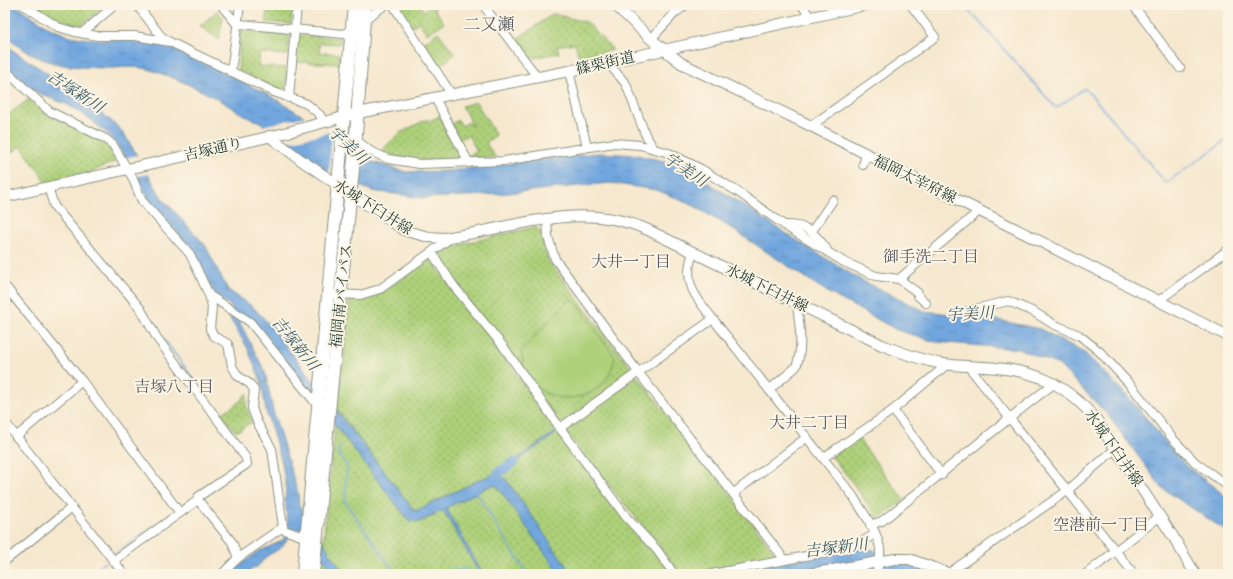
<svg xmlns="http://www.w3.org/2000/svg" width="1233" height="579" font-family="Vollkorn,'Noto Serif JP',serif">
	<defs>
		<pattern id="grass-dots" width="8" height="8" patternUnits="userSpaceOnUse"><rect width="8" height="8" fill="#add079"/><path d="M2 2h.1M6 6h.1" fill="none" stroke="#8caa64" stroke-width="1.8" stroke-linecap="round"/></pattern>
		<pattern id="water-ripples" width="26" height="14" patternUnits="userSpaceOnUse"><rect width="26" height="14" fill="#71a6de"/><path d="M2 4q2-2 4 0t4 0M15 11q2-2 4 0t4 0" fill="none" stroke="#5c88b5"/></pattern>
	</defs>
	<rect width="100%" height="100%" fill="#fcf5e5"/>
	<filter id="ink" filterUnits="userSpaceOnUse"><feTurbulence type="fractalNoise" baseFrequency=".025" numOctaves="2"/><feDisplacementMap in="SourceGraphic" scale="8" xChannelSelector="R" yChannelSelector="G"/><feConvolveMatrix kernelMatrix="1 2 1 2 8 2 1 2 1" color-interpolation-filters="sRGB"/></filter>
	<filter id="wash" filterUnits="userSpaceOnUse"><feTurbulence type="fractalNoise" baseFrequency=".012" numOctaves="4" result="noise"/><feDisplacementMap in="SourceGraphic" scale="16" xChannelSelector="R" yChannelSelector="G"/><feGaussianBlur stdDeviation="0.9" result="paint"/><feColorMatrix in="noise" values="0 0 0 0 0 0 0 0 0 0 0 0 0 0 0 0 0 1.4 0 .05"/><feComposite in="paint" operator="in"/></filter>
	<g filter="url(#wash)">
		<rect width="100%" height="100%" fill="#f6e8cf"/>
		<g fill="url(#grass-dots)" stroke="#668656">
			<path d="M30,5H107L76,29L58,23Z"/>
			<path d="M267,5H292L291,24L266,22Z"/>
			<path d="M395,5H420L424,11L432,5L444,23L427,34L419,22L410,28Z"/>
			<path d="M217,11L223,17L219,40L200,26Z"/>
			<path d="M553,14L587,22L613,50L579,57L575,43L557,46L559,53L527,59L514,41Z"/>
			<path d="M241,31L289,35L288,55L260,53L258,66L287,68L285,93L238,70Z"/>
			<path d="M438,32L455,54L438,67L421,45Z"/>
			<path d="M297,35L341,38L340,44L320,43L319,52L339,54V64L294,62Z"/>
			<path d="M29,99L45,113L108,145L117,158L114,162L80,177L47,184L21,146L9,154L5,148V117Z"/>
			<path d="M476,102L496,135L486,143L495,157L470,160L468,156L477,151L468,135L459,140L451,124L458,120L462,126L469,122L472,126H473L462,106Z"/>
			<path d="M440,116L464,161L410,160L380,152L400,133L427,119L429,121Z"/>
			<path d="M535,227L542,233L543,246L549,262L634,372L560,424L457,285L437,255V252L453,246Z"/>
			<path d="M429,260L432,261L450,286L479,321L557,432L613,505L655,551L671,574H572L506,479L498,475L483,478L415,511L410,505L336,408L343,365L350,298L384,291Z"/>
			<path d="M637,376L730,493L778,557L701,574H679L659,546L563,429Z"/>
			<path d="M247,393L246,406L252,422L236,432L221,414L238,403Z"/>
			<path d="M335,425L409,521H423L443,510L480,574H320Z"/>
			<path d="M858,438L904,500L878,519L850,479L831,456Z"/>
			<path d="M492,485L497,486L560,574H483L446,508Z"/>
		</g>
		<path fill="#add079" stroke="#668656" d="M569,300L576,302L615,358C613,363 612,368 610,373C595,402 552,407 531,381C525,373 523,363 521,352Z"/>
		<g fill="url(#water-ripples)" stroke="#487289">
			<path d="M5,5H15L50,28L66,35L82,38L104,40L142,39L180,51L267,94L305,117L369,161L406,172L448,171L598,153L637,155L669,162L712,185L804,245L863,281L925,311L992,319L1040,329L1085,353L1132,401L1184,464L1228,498V536L1225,530L1162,488L1107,414L1059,365L1019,349L936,342L897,330L829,293L729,227L694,206L657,190L609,183L487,195L424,198L372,191L326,171L264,126L261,122C246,118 231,107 218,99C197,88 173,77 151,70C135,65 124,68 109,68C65,67 38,66 5,34Z"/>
			<path d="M5,42L15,52L82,96L118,127L126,137L162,198L205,245L228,290L253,307L268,323L414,510L416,511L483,478C492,475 498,473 506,479L572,574H560L497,486L492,485L446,508L483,574H480L443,510L419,522L409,521L335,425L313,394L242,315L238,319L265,372L273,411L298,493L299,505L344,574H335L302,531L295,528L281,548L267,556L258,566L249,571L250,573L229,574L257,552L282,541L286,534L288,527L285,499L286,487L282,463L266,411L261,381L247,347L230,319L229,314L232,307L214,293L193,250L152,205L126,158L108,134L83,114L66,104L50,98L35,91L5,65Z"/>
			<path d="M555,432L556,434L504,470L502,469Z"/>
			<path d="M858,548L875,550L867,560L851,561L786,574H722Z"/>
			<path d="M909,564L934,574H909L900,570Z"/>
		</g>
		<g fill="#f6e8cf">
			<path d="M307,116L331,132L284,143L262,126Z"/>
			<path d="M332,133L363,155L360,188L326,171H329Z"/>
			<path d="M138,155L150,174L134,177L123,158Z"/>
		</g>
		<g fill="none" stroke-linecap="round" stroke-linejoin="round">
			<g stroke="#71a6de" stroke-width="1.5">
				<path d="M962,5L975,17L1056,108L1084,89H1086L1166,183L1228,139"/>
				<path d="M155,327L244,448"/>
				<path d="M339,445L338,453L347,465L345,502L396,574"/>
				<path d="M497,475L503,469"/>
				<path d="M476,492L527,574"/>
				<path d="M181,507L193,499"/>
				<path d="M114,555L172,513"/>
				<path d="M91,574L105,562"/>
				<path d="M412,574L468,569"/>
			</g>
			<g stroke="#71a6de" stroke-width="10">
				<path d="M496,479L498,473L514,462"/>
				<path d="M857,557L876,556L915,574"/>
			</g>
		</g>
	</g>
	<g filter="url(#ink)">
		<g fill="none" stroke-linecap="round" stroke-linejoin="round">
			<g stroke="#8a9282" stroke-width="10">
				<g id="minor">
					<path d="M23,5L58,27L75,32L97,36H135L170,42L274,92L307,104L320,115L324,122"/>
					<path d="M137,5L161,36L168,41"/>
					<path d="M221,5L235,22L240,24L344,34L385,5"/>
					<path d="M393,5L452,95"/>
					<path d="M483,5L538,78"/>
					<path d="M802,5L810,17"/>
					<path d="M1133,5L1180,68"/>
					<path d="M82,33L115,5"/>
					<path d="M651,39L675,13L686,5"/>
					<path d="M608,63L626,84L645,134L654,149"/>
					<path d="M5,70L49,111L106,139L113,145L132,177L142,201L190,254L209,295L212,307L210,329L214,336L228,344L232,366L238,376L250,384L254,390L252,408L257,422L272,449L283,527L284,530L307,538"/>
					<path d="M569,71L587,147"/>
					<path d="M231,72L240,5"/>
					<path d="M289,98L297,5"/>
					<path d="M435,98L469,163"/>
					<path d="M811,126L935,37L911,5"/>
					<path d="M356,140L370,151L388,159L420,164L504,161L614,143L640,145L669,153L701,169L738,192L787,227L844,262L876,276L899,279L918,293V296L926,303"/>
					<path d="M863,165L866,155"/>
					<path d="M48,187L54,206L140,308L157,338L246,458L247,464L198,497V500L113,561"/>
					<path d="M547,218L548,237L555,259L638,372L785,560"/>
					<path d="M787,225C808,225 814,233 826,248"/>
					<path d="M812,231L833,200"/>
					<path d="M432,253L453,285L503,346L560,428L627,518L657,550L674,574"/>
					<path d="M693,253C682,282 695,297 713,319L853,496C862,511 878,531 880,549C881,558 878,566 876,574"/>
					<path d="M899,279L979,211"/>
					<path d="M5,286L82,381L180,513"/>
					<path d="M336,294L360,295L380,289L452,237"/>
					<path d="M209,295L250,322L314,401"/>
					<path d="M1158,301L1228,250"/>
					<path d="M967,311L1008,301L1034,312L1053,324L1079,335L1099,351L1133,388L1173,439L1196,463L1228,486"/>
					<path d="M968,366L1134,574"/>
					<path d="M769,390L796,367C804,347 799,324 797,303"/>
					<path d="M893,410L942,475"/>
					<path d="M5,422L124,574"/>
					<path d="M560,428L713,319"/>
					<path d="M16,437L82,381"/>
					<path d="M823,458L893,410L943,368L944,364"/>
					<path d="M734,493L807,437"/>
					<path d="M198,500L232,542L238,558"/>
					<path d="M870,525L882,521C940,476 996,427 1055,383"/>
					<path d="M5,561L71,508"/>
					<path d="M222,574L238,558L283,527"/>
					<path d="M712,574L853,547L875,534"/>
					<path d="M951,574L953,570L1067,491L1116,448"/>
					<path d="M1086,574L1160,516"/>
				</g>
			</g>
			<g stroke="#8a9282" stroke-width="12">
				<g id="major">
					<path d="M615,5L651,39L681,63L811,126L1228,336"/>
					<path d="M269,136L301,160L406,231L429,237L443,238C513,229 579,199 648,230L882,345C902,353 923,361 944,364C957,366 971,366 984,367C1035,370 1062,381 1096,419L1174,538L1195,574"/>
					<path d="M5,197L277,135L358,113L569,71L866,5"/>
					<path d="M810,574L895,559H909L950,574"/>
				</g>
			</g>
			<g stroke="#8a9282" stroke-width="14">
				<g id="highway">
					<path d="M303,574L354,5"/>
					<path d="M313,574L355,149L365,5"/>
				</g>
			</g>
			<use href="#minor" stroke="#fff" stroke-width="8"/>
			<use href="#major" stroke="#fff" stroke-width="10"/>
			<use href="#highway" stroke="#fff" stroke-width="12"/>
		</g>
	</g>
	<g text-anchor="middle" stroke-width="4" stroke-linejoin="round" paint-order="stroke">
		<g font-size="15" fill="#1f3d34" stroke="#fcf5e5">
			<text transform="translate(605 63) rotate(-13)" y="5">篠栗街道</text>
			<text transform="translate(213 149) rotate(-13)" y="5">吉塚通り</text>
			<text transform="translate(915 179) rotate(26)" y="5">福岡太宰府線</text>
			<text transform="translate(373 207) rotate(32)" y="5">水城下臼井線</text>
			<text transform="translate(767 288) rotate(26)" y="5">水城下臼井線</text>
			<text transform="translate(341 296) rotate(-84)" y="5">福岡南バイパス</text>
			<text transform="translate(1114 448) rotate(55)" y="5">水城下臼井線</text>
		</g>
		<g font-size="16" font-style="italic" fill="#385c67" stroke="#fcf5e5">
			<text transform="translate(76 91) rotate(33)" y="6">吉塚新川</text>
			<text transform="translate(349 145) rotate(43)" y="6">宇美川</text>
			<text transform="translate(686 169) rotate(33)" y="6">宇美川</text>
			<text transform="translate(970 313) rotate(-3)" y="6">宇美川</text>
			<text transform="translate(296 343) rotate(51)" y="6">吉塚新川</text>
			<text transform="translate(836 547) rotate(-7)" y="6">吉塚新川</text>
		</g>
		<g font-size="16" fill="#5a5b63" stroke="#fcf5e5">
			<text x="931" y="262">御手洗二丁目</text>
			<text x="631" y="267">大井一丁目</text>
			<text x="174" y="392">吉塚八丁目</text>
			<text x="809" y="428">大井二丁目</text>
			<text x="1101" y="530">空港前一丁目</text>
		</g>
		<g font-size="17" fill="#5a5b63" stroke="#fcf5e5">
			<text x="489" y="30">二又瀬</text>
		</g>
	</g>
	<rect width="1233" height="579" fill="none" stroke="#fcf5e5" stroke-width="20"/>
</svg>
